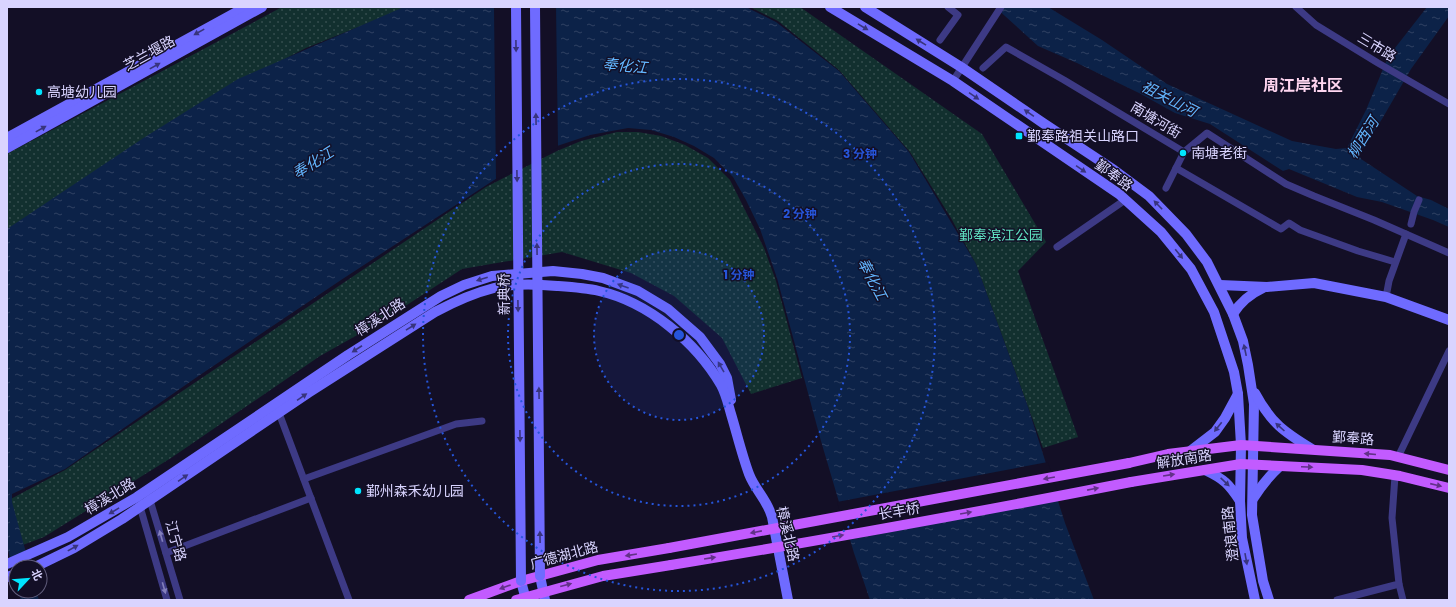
<svg xmlns="http://www.w3.org/2000/svg" width="1456" height="607" font-family="Poppins,'Noto Sans SC',sans-serif">
	<defs>
		<pattern id="park-dots" width="8" height="8" patternUnits="userSpaceOnUse"><rect width="8" height="8" fill="#12302f"/><path d="M2 2h.1M6 6h.1" fill="none" stroke="#344d4e" stroke-width="1.8" stroke-linecap="round"/></pattern>
		<pattern id="water-ripples" width="26" height="14" patternUnits="userSpaceOnUse"><rect width="26" height="14" fill="#0c2248"/><path d="M2 4q2-2 4 0t4 0M15 11q2-2 4 0t4 0" fill="none" stroke="#2f4163"/></pattern>
	</defs>
	<rect width="100%" height="100%" fill="#130f26"/>
	<g fill="url(#park-dots)">
		<path d="M282,7H408L306,48L211,97L7,232V154Z"/>
		<path d="M750,7H800L982,134L1046,242L1018,271L1078,437L1043,448L976,264L951,218L910,152L839,70L778,21Z"/>
		<path d="M617,132H638L661,136L685,145L708,158L730,180L764,248L776,281L802,378L751,394L722,338L674,296L631,273L562,252L462,269L384,320L320,356L171,458L44,537L7,551V501L65,470L486,187L557,151L581,141Z"/>
	</g>
	<g fill="url(#water-ripples)">
		<path d="M404,7H746L776,22L839,71L909,152L976,264L1028,407L1065,523L1094,600H870L854,553L821,441L777,278L760,229L746,200L733,177L714,158L694,146L674,137L651,130L628,128L590,135L557,146L535,157L494,180L341,280L197,377L65,469L12,494V502L30,567H16V584L7,546V229L145,137L238,79Z"/>
		<path d="M995,7H1048L1102,40L1167,84L1292,141L1336,149L1347,148L1366,110L1388,57L1427,7H1449V16L1411,69L1382,119L1359,154L1361,159L1417,196L1431,200L1449,209V227L1433,220L1382,202L1357,197L1289,169L1283,171L1210,124L1175,113L1139,93L1077,63L1038,46Z"/>
		<path d="M18,591H36L39,600H21Z"/>
	</g>
	<g fill="#130f26">
		<path d="M494,7H556L558,148L536,158L496,180Z"/>
		<path d="M1048,462L1060,500L848,540L837,502Z"/>
	</g>
	<g fill="none" stroke-linecap="round" stroke-linejoin="round">
		<g stroke="#3d3a85" stroke-width="7">
			<path d="M1296,7L1316,25L1378,63L1449,104"/>
			<path d="M940,40L958,15L948,7"/>
			<path d="M983,68L1006,47L1064,80L1184,152L1207,133L1286,184L1314,196L1374,220L1449,253"/>
			<path d="M953,81L1001,7"/>
			<path d="M1176,168L1281,229L1289,223L1300,230L1358,251L1395,262"/>
			<path d="M1166,188L1184,152"/>
			<path d="M1411,224L1414,212L1419,200"/>
			<path d="M1057,247L1125,200"/>
			<path d="M1386,297L1389,281L1406,234"/>
			<path d="M279,413L349,600"/>
			<path d="M1398,457L1449,351"/>
			<path d="M304,479L456,424L482,421"/>
			<path d="M149,497L180,600"/>
			<path d="M139,503L167,600"/>
			<path d="M166,553L311,498"/>
			<path d="M1399,584L1403,600"/>
			<path d="M1337,600L1399,584L1392,518L1395,476"/>
		</g>
		<g stroke="#6f6bff" stroke-width="10">
			<path d="M830,7L953,81L1119,194L1161,232L1191,269L1214,312L1234,372L1238,394L1241,445L1240,501L1242,538L1255,600"/>
			<path d="M865,7L961,67L1043,123L1114,170L1149,196L1186,234L1207,262L1233,314L1243,341L1248,365L1254,404L1252,515L1263,581L1269,600"/>
			<path d="M7,138L246,7"/>
			<path d="M7,148L262,7"/>
			<path d="M1220,285L1267,287L1314,283L1386,297L1449,320"/>
			<path d="M1233,314C1241,301 1250,294 1263,288"/>
			<path d="M1255,393C1271,423 1284,432 1312,449"/>
			<path d="M1189,452L1215,432L1225,418L1238,394"/>
			<path d="M1205,470C1224,479 1229,484 1240,501"/>
			<path d="M1253,499C1261,486 1269,476 1280,466"/>
			<path d="M7,564L68,537L137,497L348,355L441,296L464,285L492,276L553,271L582,274L603,278L638,291L668,309L700,337L720,364L727,378L731,400"/>
			<path d="M35,567L74,548L122,519L308,393L435,312C454,302 474,293 494,288C514,283 537,284 557,286C571,287 586,288 599,291C648,302 696,342 721,385C726,394 728,404 731,414C737,434 742,455 749,474C755,490 767,499 772,517L788,600"/>
			<path d="M540,576L545,600"/>
			<path d="M7,577L16,574"/>
			<path d="M521,581L526,600"/>
		</g>
		<g stroke="#c25bff" stroke-width="10">
			<path d="M1129,463L1168,454L1241,445L1390,455L1449,470"/>
			<path d="M1131,482L1241,464L1362,470L1400,476L1449,488"/>
			<path d="M469,600L521,581L598,560L669,548"/>
			<path d="M516,600L603,576L671,565"/>
		</g>
		<g stroke="#6f6bff" stroke-width="10">
			<path d="M516,7L521,581"/>
			<path d="M535,7L540,576"/>
		</g>
		<g stroke="#c25bff" stroke-width="10">
			<path d="M669,548L1129,463"/>
			<path d="M671,565C825,540 978,512 1131,482"/>
		</g>
	</g>
	<defs><path id="oneway-solid" d="M-6-.8H1V-3.2L6.5 0L1 3.2V.8H-6Z"/></defs>
	<g fill="#38347d">
		<use href="#oneway-solid" transform="translate(863 27) rotate(31)"/>
		<use href="#oneway-solid" transform="translate(199 32) rotate(151)"/>
		<use href="#oneway-solid" transform="translate(921 42) rotate(-148)"/>
		<use href="#oneway-solid" transform="translate(516 46) rotate(89)"/>
		<use href="#oneway-solid" transform="translate(155 66) rotate(-29)"/>
		<use href="#oneway-solid" transform="translate(974 96) rotate(34)"/>
		<use href="#oneway-solid" transform="translate(1029 113) rotate(-145)"/>
		<use href="#oneway-solid" transform="translate(536 119) rotate(-91)"/>
		<use href="#oneway-solid" transform="translate(41 129) rotate(-29)"/>
		<use href="#oneway-solid" transform="translate(1081 169) rotate(34)"/>
		<use href="#oneway-solid" transform="translate(517 176) rotate(89)"/>
		<use href="#oneway-solid" transform="translate(1158 205) rotate(-134)"/>
		<use href="#oneway-solid" transform="translate(537 249) rotate(-91)"/>
		<use href="#oneway-solid" transform="translate(1179 254) rotate(51)"/>
		<use href="#oneway-solid" transform="translate(482 279) rotate(162)"/>
		<use href="#oneway-solid" transform="translate(623 286) rotate(-160)"/>
		<use href="#oneway-solid" transform="translate(518 306) rotate(89)"/>
		<use href="#oneway-solid" transform="translate(411 327) rotate(-32)"/>
		<use href="#oneway-solid" transform="translate(357 349) rotate(147)"/>
		<use href="#oneway-solid" transform="translate(1245 350) rotate(-102)"/>
		<use href="#oneway-solid" transform="translate(721 367) rotate(-120)"/>
		<use href="#oneway-solid" transform="translate(539 393) rotate(-91)"/>
		<use href="#oneway-solid" transform="translate(302 397) rotate(-34)"/>
		<use href="#oneway-solid" transform="translate(1218 427) rotate(128)"/>
		<use href="#oneway-solid" transform="translate(1280 427) rotate(-138)"/>
		<use href="#oneway-solid" transform="translate(520 436) rotate(89)"/>
		<use href="#oneway-solid" transform="translate(183 478) rotate(-34)"/>
		<use href="#oneway-solid" transform="translate(1225 482) rotate(43)"/>
		<use href="#oneway-solid" transform="translate(114 511) rotate(149)"/>
		<use href="#oneway-solid" transform="translate(540 537) rotate(-91)"/>
		<use href="#oneway-solid" transform="translate(73 548) rotate(-29)"/>
		<use href="#oneway-solid" transform="translate(1246 559) rotate(80)"/>
	</g>
	<g fill="#623188">
		<use href="#oneway-solid" transform="translate(1370 454) rotate(-175)"/>
		<use href="#oneway-solid" transform="translate(1307 467) rotate(3)"/>
		<use href="#oneway-solid" transform="translate(1169 475) rotate(-9)"/>
		<use href="#oneway-solid" transform="translate(1049 478) rotate(170)"/>
		<use href="#oneway-solid" transform="translate(1436 485) rotate(13)"/>
		<use href="#oneway-solid" transform="translate(1093 489) rotate(-11)"/>
		<use href="#oneway-solid" transform="translate(966 513) rotate(-10)"/>
		<use href="#oneway-solid" transform="translate(756 532) rotate(169)"/>
		<use href="#oneway-solid" transform="translate(838 536) rotate(-10)"/>
		<use href="#oneway-solid" transform="translate(631 555) rotate(171)"/>
		<use href="#oneway-solid" transform="translate(710 558) rotate(-9)"/>
		<use href="#oneway-solid" transform="translate(566 585) rotate(-15)"/>
		<use href="#oneway-solid" transform="translate(505 587) rotate(160)"/>
	</g>
	<g fill="#837fbc">
		<use href="#oneway-solid" transform="translate(161 536) rotate(-106)"/>
		<use href="#oneway-solid" transform="translate(164 588) rotate(74)"/>
	</g>
	<circle cx="679" cy="335" r="85" fill="#2655da" fill-opacity=".12"/>
	<g fill="none" stroke="#2655da" stroke-width="2" stroke-dasharray="2 4">
		<circle cx="679" cy="335" r="85"/>
		<circle cx="679" cy="335" r="171"/>
		<circle cx="679" cy="335" r="256"/>
	</g>
	<g fill="#00e5ff" stroke="#130f26" stroke-width="1.5">
		<circle cx="39" cy="92" r="4"/>
		<rect x="1015" y="132" width="8" height="8" rx="2"/>
		<circle cx="1183" cy="153" r="4"/>
		<circle cx="358" cy="491" r="4"/>
	</g>
	<g text-anchor="middle" stroke-width="3" stroke-linejoin="round" paint-order="stroke">
		<g font-size="14" fill="#d9d4ff" stroke="#130f26">
			<text transform="translate(1377 47) rotate(31)" y="5">三市路</text>
			<text transform="translate(149 53) rotate(-29)" y="5">芝兰堰路</text>
			<text transform="translate(1156 120) rotate(31)" y="5">南塘河街</text>
			<text transform="translate(1114 175) rotate(36)" y="5">鄞奉路</text>
			<text transform="translate(504 294) rotate(-91)" y="5">新典桥</text>
			<text transform="translate(380 317) rotate(-33)" y="5">樟溪北路</text>
			<text transform="translate(1353 438) rotate(4)" y="5">鄞奉路</text>
			<text transform="translate(1184 459) rotate(-9)" y="5">解放南路</text>
			<text transform="translate(110 496) rotate(-31)" y="5">樟溪北路</text>
			<text transform="translate(899 511) rotate(-10)" y="5">长丰桥</text>
			<text transform="translate(788 534) rotate(77)" y="5">樟溪北路</text>
			<text transform="translate(1230 534) rotate(-96)" y="5">澄浪南路</text>
			<text transform="translate(176 541) rotate(74)" y="5">江宁路</text>
			<text transform="translate(564 555) rotate(-15)" y="5">广德湖北路</text>
		</g>
		<g font-size="14" fill="#d9d4ff" stroke="#130f26" text-anchor="start">
			<text x="47" y="97">高塘幼儿园</text>
			<text x="1027" y="141">鄞奉路祖关山路口</text>
			<text x="1191" y="158">南塘老街</text>
			<text x="366" y="496">鄞州森禾幼儿园</text>
		</g>
		<g font-size="14" fill="#5fe0c0" stroke="#130f26">
			<text x="1001" y="240">鄞奉滨江公园</text>
		</g>
		<g font-size="15" font-style="italic" fill="#62b6ff" stroke="#130f26">
			<text transform="translate(625 66) rotate(5)" y="5">奉化江</text>
			<text transform="translate(1169 99) rotate(27)" y="5">祖关山河</text>
			<text transform="translate(1363 138) rotate(-58)" y="5">柳西河</text>
			<text transform="translate(313 163) rotate(-32)" y="5">奉化江</text>
			<text transform="translate(872 279) rotate(62)" y="5">奉化江</text>
		</g>
		<g font-size="16" font-weight="bold" fill="#ffd6f0" stroke="#130f26">
			<text x="1303" y="91">周江岸社区</text>
		</g>
	</g>
	<circle cx="679" cy="335" r="6" fill="#2655da" stroke="#130f26" stroke-width="2"/>
	<g font-size="12" text-anchor="middle" font-weight="bold" fill="#2655da" stroke="#130f26" stroke-width="3" stroke-linejoin="round" paint-order="stroke">
		<text x="860" y="158">3 分钟</text>
		<text x="800" y="218">2 分钟</text>
		<text x="739" y="279">1 分钟</text>
	</g>
	<rect width="1456" height="607" fill="none" stroke="#d9d4ff" stroke-width="16"/>
	<g transform="translate(28 579) rotate(64)"><circle r="19" fill="#130f26" stroke="#625e7d"/>
	<path d="M0-3L7 15L0 10L-7 15Z" fill="#00e5ff"/>
	<text y="-6" font-size="11" font-weight="bold" text-anchor="middle" fill="#d9d4ff">北</text>
	</g>
</svg>
